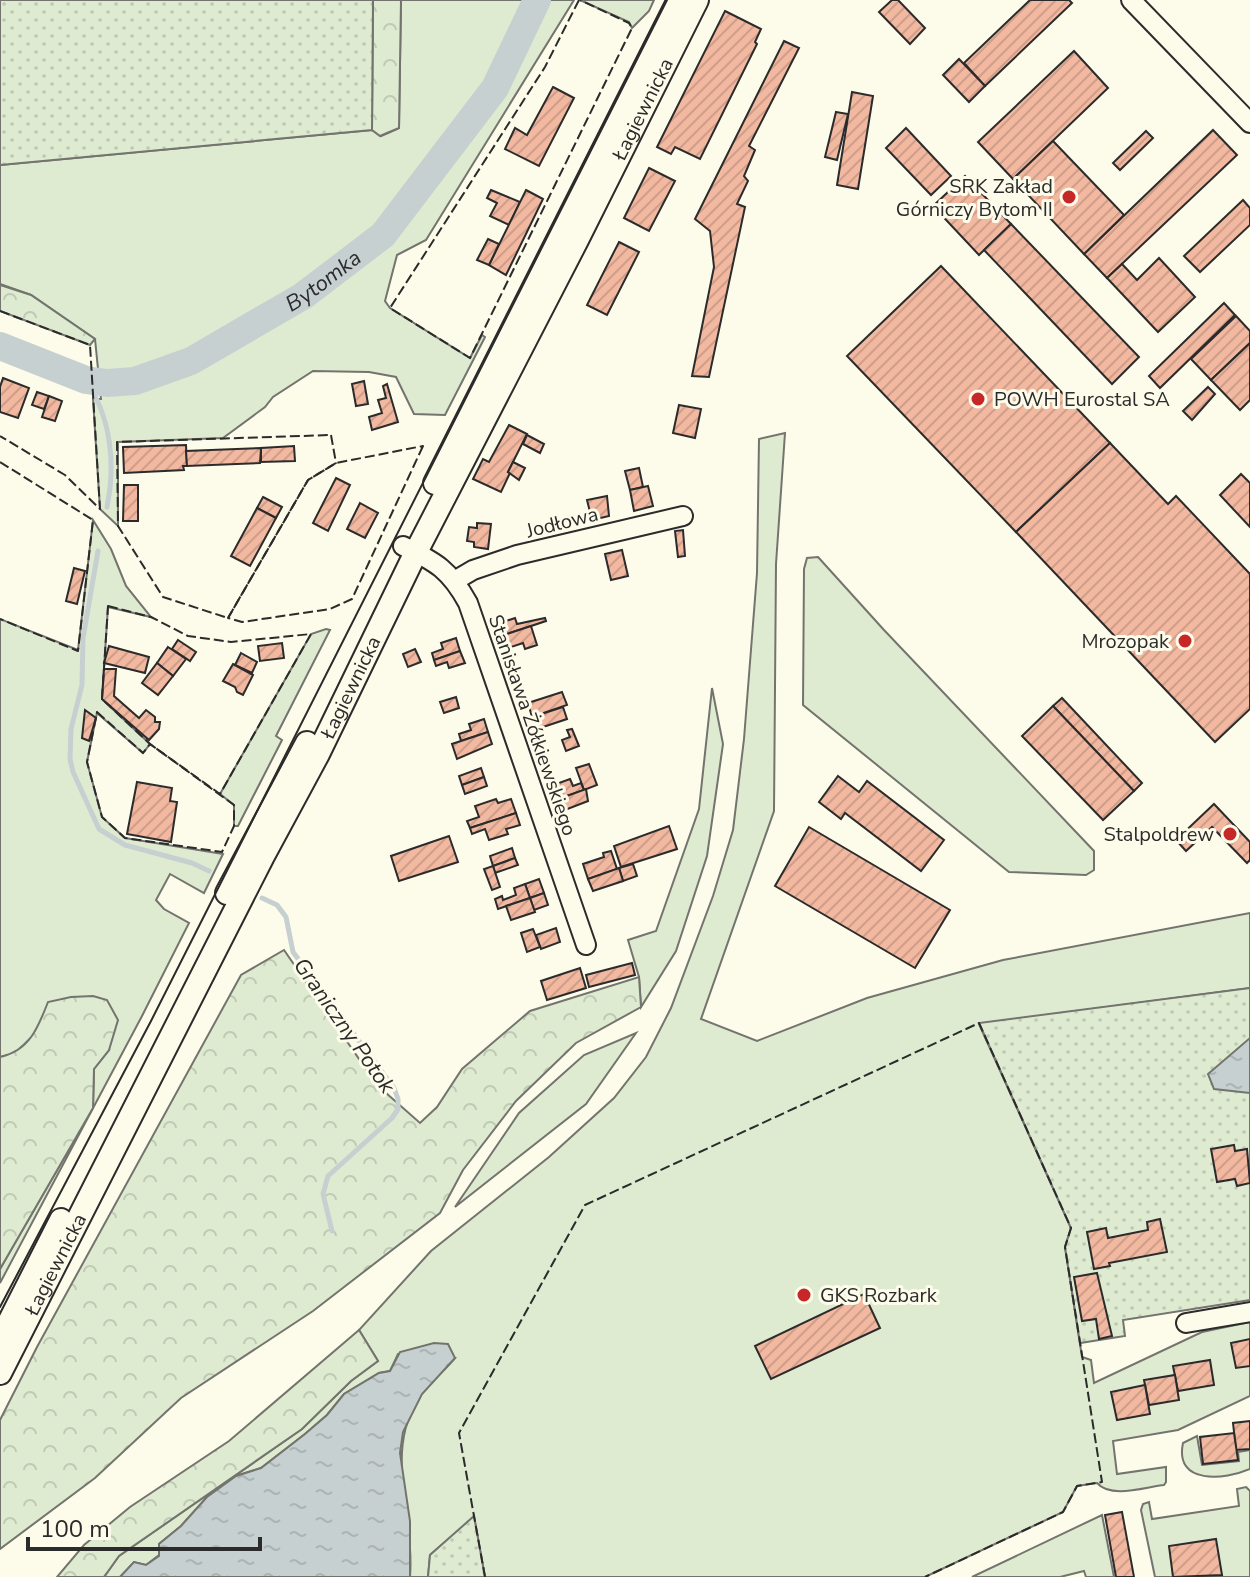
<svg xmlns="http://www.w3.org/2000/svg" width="1250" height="1577" font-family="'Nunito Sans',sans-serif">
	<defs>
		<pattern id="forest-crowns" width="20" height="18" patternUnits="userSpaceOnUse" patternTransform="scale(2)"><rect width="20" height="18" fill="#deebd1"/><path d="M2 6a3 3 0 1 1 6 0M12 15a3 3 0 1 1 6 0" fill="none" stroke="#bfcab4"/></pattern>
		<pattern id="park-dots" width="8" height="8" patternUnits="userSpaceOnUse" patternTransform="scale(2)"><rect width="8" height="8" fill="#deebd1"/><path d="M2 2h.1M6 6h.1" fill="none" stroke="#bfcab4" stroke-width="1.8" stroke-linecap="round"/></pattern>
		<pattern id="water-ripples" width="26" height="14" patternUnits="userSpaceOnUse" patternTransform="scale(2)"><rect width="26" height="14" fill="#c7d0d0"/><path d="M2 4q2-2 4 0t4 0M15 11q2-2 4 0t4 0" fill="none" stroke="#abb3b3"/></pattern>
		<pattern id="building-hatch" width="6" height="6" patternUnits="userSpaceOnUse" patternTransform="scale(2)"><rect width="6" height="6" fill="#f2b8a0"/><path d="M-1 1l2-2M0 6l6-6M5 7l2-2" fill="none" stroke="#d09e8a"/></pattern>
	</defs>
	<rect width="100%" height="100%" fill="#fdfbea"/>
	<g fill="#deebd1" stroke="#74746e" stroke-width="2">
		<path d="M401,0H574L426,240L397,255L385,301L390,308L470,358L482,335L485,337L445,415L414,414L396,377L369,372L313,371L273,397L265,407L223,438L118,442V526L100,509L93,399H101L95,339L31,295L0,284V165L372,130L381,136L399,128Z"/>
		<path d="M580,0H654L649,11L632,28L629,22Z"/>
		<path d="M785,433L776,564L774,811L701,1019L757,1041L867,998L1003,960L1250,913V988L979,1024L1071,1228L1065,1247L1082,1357L1091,1360L1094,1383L1202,1332L1250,1322V1396L1178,1430L1113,1441L1117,1474L1166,1467V1482L1164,1485C1145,1487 1111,1499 1097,1483L1077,1486L1063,1512L925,1577H485L474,1517L430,1555L428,1577H410C415,1516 382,1450 421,1395C430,1382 444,1371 455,1358L398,1354L390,1371L379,1373L344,1394L327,1415L305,1434L261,1468L236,1476L207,1497L181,1526L159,1544V1555L146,1565L134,1562L120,1577H104L119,1556L302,1429L351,1381L378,1361L359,1330L431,1251L549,1157L614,1098L646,1057L671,1008L713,896L733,830L744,739L757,573L759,439Z"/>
		<path d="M93,520L111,549L126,586L151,617L108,607L102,699L150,744L143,753L97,713L87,762L102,817L125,838L223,854L204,893L170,874L156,900L164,909L189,923L142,1016L0,1283V1269L93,1108L94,1069L109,1050L37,1032L14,1054L0,1057V619L78,650Z"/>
		<path d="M818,557L884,630L1094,851V870L1086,875L1009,872L803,705L804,569L807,558Z"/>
		<path d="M326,629L330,630L276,736L282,740L238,826H234V805L220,794L311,634Z"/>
		<path d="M712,688L723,744L707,856L676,951L641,1007L639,977L628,940L656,931L699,809Z"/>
		<path d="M636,1033L586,1104L455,1207L519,1113L584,1055Z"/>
		<path d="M1197,1436L1202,1465L1239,1461L1238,1452L1250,1450V1469C1225,1480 1174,1485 1183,1443Z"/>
		<path d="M1246,1487L1250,1491V1577H1155L1141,1510L1143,1504L1149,1502L1152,1519L1239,1506L1237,1489Z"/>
		<path d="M1102,1515L1114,1577H1086L1084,1571L1060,1577H972Z"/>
	</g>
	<g fill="url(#forest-crowns)" stroke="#74746e" stroke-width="2">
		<path d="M373,0H401L399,128L380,136L372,130Z"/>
		<path d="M0,285L31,295L95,339L90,345L0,311Z"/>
		<path d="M284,950L377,1085L420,1123L437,1107L462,1069L530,1011L639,977L641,1007L576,1043L516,1101L463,1170L440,1213L313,1311L181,1398L95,1478L0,1549V1420L37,1347L241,975Z"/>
		<path d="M93,996L107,1000L118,1020L109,1050L94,1069L93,1108L0,1269V1057C29,1051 38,1028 48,1002L71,997Z"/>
		<path d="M359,1330L378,1361L351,1381L302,1429L119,1556L104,1577H57L84,1545L130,1507L229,1441Z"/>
	</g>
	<g fill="url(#park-dots)" stroke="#74746e" stroke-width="2">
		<path d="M0,0H373L372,130L0,165Z"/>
		<path d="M1250,988V1300L1123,1320L1125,1336L1080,1343L1065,1247L1071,1228L979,1023Z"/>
		<path d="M474,1516L485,1577H428L430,1555Z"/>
	</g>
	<g fill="url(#water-ripples)" stroke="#74746e" stroke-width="2">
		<path d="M1250,1038V1093L1214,1089L1208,1074Z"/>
		<path d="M434,1343L448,1344L455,1358L422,1394L403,1432L400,1453L410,1521V1577H120L134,1562L146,1565L159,1556V1544L181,1526L207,1497L236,1476L261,1468L305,1434L327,1415L344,1394L379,1373L390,1371L400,1352Z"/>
	</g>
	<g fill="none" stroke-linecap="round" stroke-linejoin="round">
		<g stroke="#c7d0d0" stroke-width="5">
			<path d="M86,380C111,418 116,464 107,507"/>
			<path d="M98,551L83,638L82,685L71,729L70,759L73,772L99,829L125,845L192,863L209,871"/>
			<path d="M262,898L277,905L286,917L293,952L394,1088L398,1099V1109L392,1118L328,1176L323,1194L332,1231"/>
		</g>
		<path stroke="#c7d0d0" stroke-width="28" id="s1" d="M0,346L86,380L107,383L135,381L191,361L303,296L383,235L495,88L537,0"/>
	</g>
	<g fill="url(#building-hatch)" stroke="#2b2b2b" stroke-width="2">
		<path d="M892,0H898L925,28L910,44L879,12Z"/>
		<path d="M1030,0H1069L1072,3L985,86L964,63Z"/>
		<path d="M725,11L761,29L755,42L757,44L700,159L675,147L671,154L657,147Z"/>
		<path d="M784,41L799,48L749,146L755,150L744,176L748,181L737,204L745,207L709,377L692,376L714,267L710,231L695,219Z"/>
		<path d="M1074,51L1108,88L1013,179L978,142Z"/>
		<path d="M959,59L985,86L969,102L943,75Z"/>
		<path d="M553,87L574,98L539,166L505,149L515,128L527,135Z"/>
		<path d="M852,92L873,96L858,189L837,185Z"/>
		<path d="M836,112L848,114L837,160L825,157Z"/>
		<path d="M906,128L951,176L931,195L886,148Z"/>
		<path d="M1213,130L1237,155L1107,278L1084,254Z"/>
		<path d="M1146,131L1153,138L1120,170L1113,163Z"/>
		<path d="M1053,141L1124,215L1084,254L1013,179Z"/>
		<path d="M649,168L675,181L649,231L624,218Z"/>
		<path d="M965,176L1011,224L979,255L933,206Z"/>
		<path d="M491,190L520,202L509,225L490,216L497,203L487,198Z"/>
		<path d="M526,190L543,199L506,275L489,265Z"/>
		<path d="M1243,200L1250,208V225L1200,272L1184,256Z"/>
		<path d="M1011,224L1139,357L1112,384L984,250Z"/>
		<path d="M488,239L499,244L489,265L477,260Z"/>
		<path d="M619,242L639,252L607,315L587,305Z"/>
		<path d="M1159,258L1195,297L1158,332L1107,278L1122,264L1137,280Z"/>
		<path d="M941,266L1110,443L1016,532L847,356Z"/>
		<path d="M1224,303L1235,315L1160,388L1149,376Z"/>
		<path d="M1236,316L1250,331V343L1211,380L1191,359Z"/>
		<path d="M1250,343V400L1240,410L1211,380Z"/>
		<path d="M3,378L29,388L18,418L0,412V387Z"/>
		<path d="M364,381L368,404L356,406L352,384Z"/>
		<path d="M387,384L398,422L372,430L369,417L382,413L378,400L386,398L383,386Z"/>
		<path d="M1208,387L1215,394L1192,420L1183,411Z"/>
		<path d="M37,392L49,396L44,409L32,405Z"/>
		<path d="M49,396L62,401L55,421L42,417Z"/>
		<path d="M679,405L701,409L695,438L673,433Z"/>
		<path d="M509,425L527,434L508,472L510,473L501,492L473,479L483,459L489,462Z"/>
		<path d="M527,435L544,444L540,453L523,444Z"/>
		<path d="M1110,443L1168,504L1176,496L1250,574V709L1215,742L1016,532Z"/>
		<path d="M186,445L187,466H183L184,470L124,473L123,447Z"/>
		<path d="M294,446L295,461L261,462V448Z"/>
		<path d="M261,448L260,463L187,466L186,451Z"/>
		<path d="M513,462L525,468L519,480L508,472Z"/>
		<path d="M639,468L643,487L630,490L625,471Z"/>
		<path d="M1241,474L1250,483V527L1220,495Z"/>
		<path d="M336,478L350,485L328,531L313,523Z"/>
		<path d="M124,485H138V521H123Z"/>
		<path d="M648,486L653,506L634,511L630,490Z"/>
		<path d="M607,496L609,516L592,520L587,500Z"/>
		<path d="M263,497L282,507L276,518L257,508Z"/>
		<path d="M360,503L378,513L365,538L347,529Z"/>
		<path d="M257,508L276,518L250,566L231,556Z"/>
		<path d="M477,523L491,524L488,549L474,547V542L467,541L469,527L477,528Z"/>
		<path d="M683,530L685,556L678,557L675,531Z"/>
		<path d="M622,550L628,576L611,580L605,554Z"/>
		<path d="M74,568L85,571L77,604L66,601Z"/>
		<path d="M515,618L517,624L545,618L546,621L504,635L500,623Z"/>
		<path d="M531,626L537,645L525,649L523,643L508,648L504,635Z"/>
		<path d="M456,638L460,651L434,660L432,653L443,649L441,643Z"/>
		<path d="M178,640L196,652L190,661L172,649Z"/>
		<path d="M282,643L284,658L260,661L258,646Z"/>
		<path d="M109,646L149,657L145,673L104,663Z"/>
		<path d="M168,647L186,659L173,676L157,663Z"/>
		<path d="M415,649L421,662L408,667L403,654Z"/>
		<path d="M460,651L465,663L449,668L447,662L436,666L434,660Z"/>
		<path d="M241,653L257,662L252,673L235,665Z"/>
		<path d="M157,663L173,676L158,695L142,683Z"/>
		<path d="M233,664L253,675L243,695L237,692L235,687L223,681Z"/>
		<path d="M104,669H116L114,696L139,718L146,710L155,717V722H160L159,729L149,740L102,699Z"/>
		<path d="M562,692L567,705L532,717L528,703Z"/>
		<path d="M456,697L459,708L444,713L440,702Z"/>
		<path d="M1062,698L1142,783L1134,791L1053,706Z"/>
		<path d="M1053,706L1134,791L1103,820L1022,736Z"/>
		<path d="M563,707L567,719L537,729L532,717Z"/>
		<path d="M85,710L96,718L89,741L82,738Z"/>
		<path d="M484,719L488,732L461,741L459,734L471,730L469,724Z"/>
		<path d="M572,729L579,746L566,751L562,740L570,737L567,730Z"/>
		<path d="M488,732L492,744L457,759L452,744Z"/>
		<path d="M589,764L597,785L584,790L576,768Z"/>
		<path d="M481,768L484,777L462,785L459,776Z"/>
		<path d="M838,776L859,792L867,781L944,840L921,871L845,813L841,819L819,802Z"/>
		<path d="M484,777L487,786L465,794L462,785Z"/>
		<path d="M570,779L573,786L581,783L584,790L561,798L556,784Z"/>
		<path d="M137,782L172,788L170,801L177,802L171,842L127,834Z"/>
		<path d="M586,789L588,801L565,810L561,798Z"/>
		<path d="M496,799L498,803L511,799L516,813L470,828L467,821L479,817L475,806Z"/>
		<path d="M1214,804L1250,842V860L1247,863L1212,827L1186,851L1176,840Z"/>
		<path d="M516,813L520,825L506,829L508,834L489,840L485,829L472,834L470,828Z"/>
		<path d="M669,826L677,849L621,867L614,846Z"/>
		<path d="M809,827L950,910L915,968L775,886Z"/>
		<path d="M449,836L458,862L399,881L391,856Z"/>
		<path d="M512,848L515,858L493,866L490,856Z"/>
		<path d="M611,851L617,869L588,879L583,864L604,857L603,853Z"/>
		<path d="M515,858L518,865L495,873L493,866Z"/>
		<path d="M633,864L637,876L623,881L619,868Z"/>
		<path d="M493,866L500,887L492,890L484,869Z"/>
		<path d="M619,868L623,881L593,891L588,879Z"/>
		<path d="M539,879L544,893L530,898L525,884Z"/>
		<path d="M525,884L530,898L498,909L495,899L502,896L503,900L516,895L514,888Z"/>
		<path d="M544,893L548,905L534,910L530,898Z"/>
		<path d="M530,898L535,912L511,920L506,906Z"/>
		<path d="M556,928L560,942L541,949L536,935Z"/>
		<path d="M533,929L540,947L527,952L521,933Z"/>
		<path d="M632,963L635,975L589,987L586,975Z"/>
		<path d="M580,968L586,988L547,1000L541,981Z"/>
		<path d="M1234,1145L1235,1151L1247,1149L1250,1183L1237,1186L1235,1179L1217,1182L1211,1149Z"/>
		<path d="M1160,1219L1167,1252L1109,1263L1110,1266L1094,1269L1087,1232L1106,1228L1108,1238L1148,1230L1147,1222Z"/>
		<path d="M1097,1273L1112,1336L1099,1339L1096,1319L1082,1321L1074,1277Z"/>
		<path d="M864,1294L880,1328L771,1379L755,1346Z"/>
		<path d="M1250,1339V1366L1236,1368L1231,1343Z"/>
		<path d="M1210,1360L1214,1385L1178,1391L1173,1366Z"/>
		<path d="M1175,1375L1179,1400L1149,1405L1144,1380Z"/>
		<path d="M1145,1385L1150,1414L1117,1420L1111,1392Z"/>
		<path d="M1250,1421V1449L1236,1450L1233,1423Z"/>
		<path d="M1234,1433L1238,1460L1203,1464L1200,1437Z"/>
		<path d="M1122,1512L1134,1577H1116L1105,1515Z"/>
		<path d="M1216,1539L1222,1575L1173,1577L1169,1546Z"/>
	</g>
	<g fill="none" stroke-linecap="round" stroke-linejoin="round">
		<g stroke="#2b2b2b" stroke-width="22">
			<g id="minor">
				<path d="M1131,0L1250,123"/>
				<path d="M403,546C436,562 450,570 468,603L586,945"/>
				<path d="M456,580L473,570L517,555L683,516"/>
				<path d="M1186,1323L1250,1312"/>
			</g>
		</g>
		<g stroke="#2b2b2b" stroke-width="26">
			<g id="major">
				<path d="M435,483L679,0"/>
				<path d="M227,893L307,743"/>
				<path d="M0,1340L61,1220"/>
				<path id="s2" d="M0,1373L263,856L318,754L416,552L577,240L697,0"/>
			</g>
		</g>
		<use href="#minor" stroke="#fdfbea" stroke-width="18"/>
		<use href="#major" stroke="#fdfbea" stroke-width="22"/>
		<path stroke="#2b2b2b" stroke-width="2" d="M0,1307L151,1021L667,0"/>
		<g stroke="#2b2b2b" stroke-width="2" stroke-dasharray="10 4" stroke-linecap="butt">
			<path d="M579,0L545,67L390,308L470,358L632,28L629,23L580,0"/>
			<path d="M0,311L90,345L100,509L65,475L0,436"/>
			<path d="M331,435L336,463L308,480L228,618L163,597L118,526L117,442Z"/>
			<path d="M423,446L352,599L330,609L242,622L228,618L308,480L336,463Z"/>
			<path d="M0,462L93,520L78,651L0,619"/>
			<path d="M108,606L151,617L188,636L231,642L311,634L220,794L150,744L102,699Z"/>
			<path d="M97,712L143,753L150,744L234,805V826L222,852L125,838L102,817L87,762Z"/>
			<path d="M485,1577L459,1433L585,1205L979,1023L1071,1228L1065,1247L1102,1482L1077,1486L1063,1512L925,1577"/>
		</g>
	</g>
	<g fill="#c62828" stroke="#fdfbea" stroke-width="3">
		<circle cx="1069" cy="197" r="8"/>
		<circle cx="978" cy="399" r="8"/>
		<circle cx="1185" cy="641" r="8"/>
		<circle cx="1230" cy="834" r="8"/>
		<circle cx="804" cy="1295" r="8"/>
	</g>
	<g text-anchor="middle" stroke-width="6" stroke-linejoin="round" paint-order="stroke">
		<g font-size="20" fill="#2b2b2b" stroke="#fdfbea">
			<text dy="7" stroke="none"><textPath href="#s2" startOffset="1418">Łagiewnicka</textPath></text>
			<text transform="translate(562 522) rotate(-14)" y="7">Jodłowa</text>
			<text dy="7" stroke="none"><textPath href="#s2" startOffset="770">Łagiewnicka</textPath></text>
			<text transform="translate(533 725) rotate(71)" y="7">Stanisława Żółkiewskiego</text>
			<text dy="7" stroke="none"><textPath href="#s2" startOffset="122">Łagiewnicka</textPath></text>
		</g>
		<g font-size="20" fill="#2b2b2b" stroke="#fdfbea" text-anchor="end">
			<text x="1053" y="193">SRK Zakład<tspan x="1053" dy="23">Górniczy Bytom II</tspan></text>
			<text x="994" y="406" text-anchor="start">POWH Eurostal SA</text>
			<text x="1169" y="648">Mrozopak</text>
			<text x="1214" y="841">Stalpoldrew</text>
			<text x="820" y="1302" text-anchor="start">GKS Rozbark</text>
		</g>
		<g font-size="22" font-style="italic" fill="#2b2b2b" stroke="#fdfbea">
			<text dy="8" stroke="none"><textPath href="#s1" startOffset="356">Bytomka</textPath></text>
			<text transform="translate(345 1025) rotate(55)" y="8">Graniczny Potok</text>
		</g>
	</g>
	<path d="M28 1537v12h232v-12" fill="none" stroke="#2b2b2b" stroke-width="4"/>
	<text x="40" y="1537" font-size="24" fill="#2b2b2b" stroke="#fdfbea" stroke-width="6" paint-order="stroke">100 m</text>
</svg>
